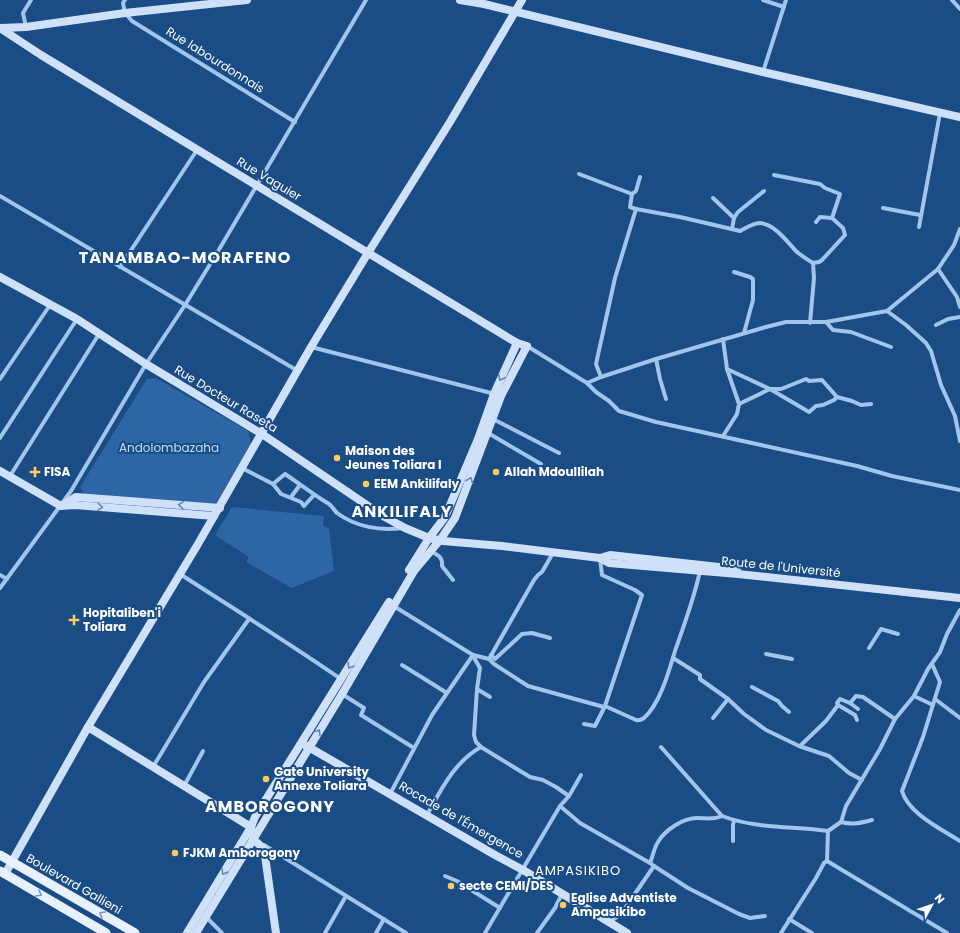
<svg xmlns="http://www.w3.org/2000/svg" width="960" height="933" font-family="Poppins,sans-serif">
	<rect width="100%" height="100%" fill="#1a4c86"/>
	<g fill="#2d66a5">
		<path d="M156,378L248,431L251,444L215,506L85,495L80,487L147,379Z"/>
		<path d="M232,507L324,516L323,526L329,528L334,571L292,588L246,562L249,557L215,535Z"/>
	</g>
	<g fill="none" stroke-linecap="round" stroke-linejoin="round">
		<g stroke="#a2c5ec" stroke-width="4">
			<path d="M125,0L123,3L125,13L132,21L295,122"/>
			<path d="M763,0L784,7"/>
			<path d="M952,0L960,9"/>
			<path d="M26,27L23,13L31,0"/>
			<path d="M763,72L786,0"/>
			<path d="M579,174L632,194"/>
			<path d="M774,175L820,184L825,188L840,194L832,218"/>
			<path d="M640,177L636,191L632,194L630,207L636,209L680,217L740,231C746,228 753,223 760,223C775,224 788,243 797,252C802,256 808,260 813,263L819,262L822,260L845,235L843,228L832,218L820,217L816,222"/>
			<path d="M0,196L298,371"/>
			<path d="M713,198L734,218"/>
			<path d="M883,208L920,215"/>
			<path d="M919,227L940,113"/>
			<path d="M732,229L734,218L738,212L764,191"/>
			<path d="M120,267L197,150"/>
			<path d="M938,269L957,297L960,307"/>
			<path d="M734,272L750,277L753,279V300L744,333"/>
			<path d="M887,311L906,325L926,343L931,351L941,385L955,416L960,441"/>
			<path d="M826,322L833,330L851,332L891,347"/>
			<path d="M810,323L814,278L813,263"/>
			<path d="M936,325L948,319L960,317"/>
			<path d="M527,346L587,383L596,392L609,401L619,411L656,422L857,466L892,476L960,490"/>
			<path d="M311,347L495,394"/>
			<path d="M656,359L660,379L666,399"/>
			<path d="M727,369L770,389L809,412L816,406L823,405L834,400L837,397L852,401L861,405L871,404"/>
			<path d="M601,377L596,364L615,278L636,209"/>
			<path d="M0,379L50,305"/>
			<path d="M587,383L601,377L656,359L766,327L786,322H826L887,311L938,269L954,245L960,229"/>
			<path d="M739,404L770,389H781L806,379L809,381L822,380L837,397"/>
			<path d="M493,419L559,453"/>
			<path d="M488,433L541,464"/>
			<path d="M723,436L737,414L739,404L727,369L723,339"/>
			<path d="M0,438L77,319"/>
			<path d="M242,468L273,484L281,494L301,502L304,506L314,495"/>
			<path d="M10,476L99,334"/>
			<path d="M273,484L285,474C300,484 314,495 329,504C332,506 334,510 337,513C356,527 380,531 402,528"/>
			<path d="M291,497L300,485"/>
			<path d="M430,551C438,555 443,557 442,566L453,580"/>
			<path d="M180,574C234,609 289,643 341,679"/>
			<path d="M0,575L7,579"/>
			<path d="M0,588L71,491L146,364L185,305L217,253L366,0"/>
			<path d="M392,605L473,655L489,659L494,664L528,686L604,707"/>
			<path d="M869,648L881,629L898,634"/>
			<path d="M766,654L792,659"/>
			<path d="M491,655L495,659L522,634L532,633L550,638"/>
			<path d="M473,656L480,668L477,689L474,735L476,742L481,747L530,777L543,780L556,787L569,796"/>
			<path d="M673,658L700,675V679L728,699L713,718"/>
			<path d="M489,659L534,580L538,575L542,572L553,553"/>
			<path d="M932,664L940,682L923,737L902,791C908,813 941,829 960,841"/>
			<path d="M402,665L447,693"/>
			<path d="M752,687L778,701L782,706L789,712"/>
			<path d="M477,689L490,697"/>
			<path d="M342,694L364,708L361,715L414,748"/>
			<path d="M914,696L933,705"/>
			<path d="M728,699L744,714L766,730L799,746L829,756L849,773L862,780"/>
			<path d="M935,699L960,718"/>
			<path d="M850,703L856,696L863,697L895,719"/>
			<path d="M838,705L837,703L840,699L850,703L858,709"/>
			<path d="M605,706L636,720C639,721 641,720 644,718C660,704 669,671 675,651C684,625 694,599 700,571"/>
			<path d="M584,724L595,726L605,706L642,595L635,590L602,575L600,558"/>
			<path d="M800,746L826,721L838,705L855,715L857,720"/>
			<path d="M661,747L722,816C756,829 793,826 828,831L841,822C852,825 861,823 872,820"/>
			<path d="M153,767L204,682L249,619"/>
			<path d="M184,786L203,751"/>
			<path d="M390,794L432,715L473,655"/>
			<path d="M560,806L580,823L650,863"/>
			<path d="M427,815C441,790 454,762 481,747"/>
			<path d="M841,822L846,806L880,749L895,719L914,696L928,669L940,652L947,634L960,610"/>
			<path d="M828,831L827,861L947,933"/>
			<path d="M733,841V825L734,821"/>
			<path d="M264,845L406,933"/>
			<path d="M654,866L688,888L739,914L750,918L765,916"/>
			<path d="M445,876L457,881L500,908"/>
			<path d="M206,917L222,933"/>
			<path d="M789,919L812,933"/>
			<path d="M610,922L621,914L654,866L650,863C653,856 654,848 658,842C665,830 683,818 697,818C706,818 713,820 722,816"/>
			<path d="M325,933L346,896"/>
			<path d="M376,933L384,919"/>
			<path d="M485,933L560,806L569,796L581,775"/>
			<path d="M537,933L555,908L562,894"/>
			<path d="M781,933L816,878L824,863L827,861"/>
		</g>
		<g stroke="#cee1f9" stroke-width="8">
			<path d="M460,0L484,4L763,72L960,117"/>
			<path d="M0,28L41,55L517,343L527,346L501,396L455,518L440,540L414,571L342,694L196,933"/>
			<path d="M1,28L26,27L125,13L247,0"/>
			<path d="M0,277L77,319L146,364L262,434L383,516L405,528L429,538L443,541L502,546L600,558L609,563L738,574L960,598"/>
			<path d="M0,471L61,506L75,505L214,516"/>
			<path d="M63,505L76,497L220,508"/>
			<path d="M600,558L610,555L737,569"/>
			<path d="M409,570L429,538L445,517L478,439L494,394L517,343"/>
			<path d="M88,727L251,827L253,839L264,849L276,933"/>
			<path d="M305,745L495,855L523,870L627,933"/>
			<path d="M5,874L88,727L198,544L311,347L368,253L450,122L522,0"/>
			<path d="M187,933L251,827L255,817L389,602"/>
		</g>
		<g stroke="#e7f1ff" stroke-width="9">
			<path d="M0,855L135,933"/>
			<path d="M0,871L106,933"/>
		</g>
	</g>
	<defs><path id="oneway-chevron" d="M-2-3.5L2.5 0L-2 3.5" fill="none" stroke-width="1.6" stroke-linecap="round" stroke-linejoin="round"/></defs>
	<g stroke="#6288b4">
		<use href="#oneway-chevron" transform="translate(501 378) rotate(115)"/>
		<use href="#oneway-chevron" transform="translate(470 480) rotate(-69)"/>
		<use href="#oneway-chevron" transform="translate(181 505) rotate(-176)"/>
		<use href="#oneway-chevron" transform="translate(100 507) rotate(5)"/>
		<use href="#oneway-chevron" transform="translate(350 666) rotate(122)"/>
		<use href="#oneway-chevron" transform="translate(318 732) rotate(-58)"/>
		<use href="#oneway-chevron" transform="translate(224 872) rotate(121)"/>
	</g>
	<g stroke="#7696bc">
		<use href="#oneway-chevron" transform="translate(39 894) rotate(30)"/>
		<use href="#oneway-chevron" transform="translate(102 914) rotate(-150)"/>
	</g>
	<g fill="#fecc5e" stroke="#1a4c86" stroke-width="1.5">
		<circle cx="337" cy="458" r="4"/>
		<path d="M33 466h4v4h4v4h-4v4h-4v-4h-4v-4h4z"/>
		<circle cx="496" cy="472" r="4"/>
		<circle cx="366" cy="484" r="4"/>
		<path d="M72 614h4v4h4v4h-4v4h-4v-4h-4v-4h4z"/>
		<circle cx="266" cy="779" r="4"/>
		<circle cx="175" cy="853" r="4"/>
		<circle cx="451" cy="886" r="4"/>
		<circle cx="563" cy="905" r="4"/>
	</g>
	<g text-anchor="middle" stroke-width="4" stroke-linejoin="round" paint-order="stroke">
		<g font-size="12" fill="#fff" stroke="#1a4c86">
			<text transform="translate(215 60) rotate(32)" y="4">Rue labourdonnais</text>
			<text transform="translate(269 179) rotate(31)" y="4">Rue Vaguier</text>
			<text transform="translate(226 399) rotate(31)" y="4">Rue Docteur Raseta</text>
			<text transform="translate(781 567) rotate(6)" y="4">Route de l'Université</text>
			<text transform="translate(461 820) rotate(30)" y="4">Rocade de l'Émergence</text>
			<text transform="translate(74 884) rotate(30)" y="4">Boulevard Gallieni</text>
		</g>
		<g font-size="12" fill="#c7def9" stroke="#1a4c86">
			<text x="169" y="452">Andolombazaha</text>
		</g>
		<g font-size="12" font-weight="bold" fill="#fff" stroke="#1a4c86" text-anchor="start">
			<text x="345" y="455">Maison des<tspan x="345" dy="14">Jeunes Toliara I</tspan></text>
			<text x="44" y="476">FISA</text>
			<text x="504" y="476">Allah Mdoullilah</text>
			<text x="374" y="488">EEM Ankilifaly</text>
			<text x="83" y="617">Hopitaliben'i<tspan x="83" dy="14">Toliara</tspan></text>
			<text x="274" y="776">Gate University<tspan x="274" dy="14">Annexe Toliara</tspan></text>
			<text x="183" y="857">FJKM Amborogony</text>
			<text x="459" y="890">secte CEMI/DES</text>
			<text x="571" y="902">Eglise Adventiste<tspan x="571" dy="14">Ampasikibo</tspan></text>
		</g>
		<g font-size="13" letter-spacing="1" fill="#fff" stroke="#1a4c86">
			<text x="578" y="875">AMPASIKIBO</text>
		</g>
		<g font-size="16" font-weight="bold" letter-spacing="1" fill="#fff" stroke="#1a4c86">
			<text x="185" y="263">TANAMBAO-MORAFENO</text>
			<text x="402" y="517">ANKILIFALY</text>
			<text x="270" y="812">AMBOROGONY</text>
		</g>
	</g>
	<g transform="translate(932 905) rotate(50)" stroke="#1a4c86" stroke-width="3" paint-order="stroke">
	<path d="M0-3L7 15L0 10L-7 15Z" fill="#ffffff"/>
	<text y="-6" font-size="11" font-weight="bold" text-anchor="middle" fill="#ffffff">N</text>
	</g>
</svg>
